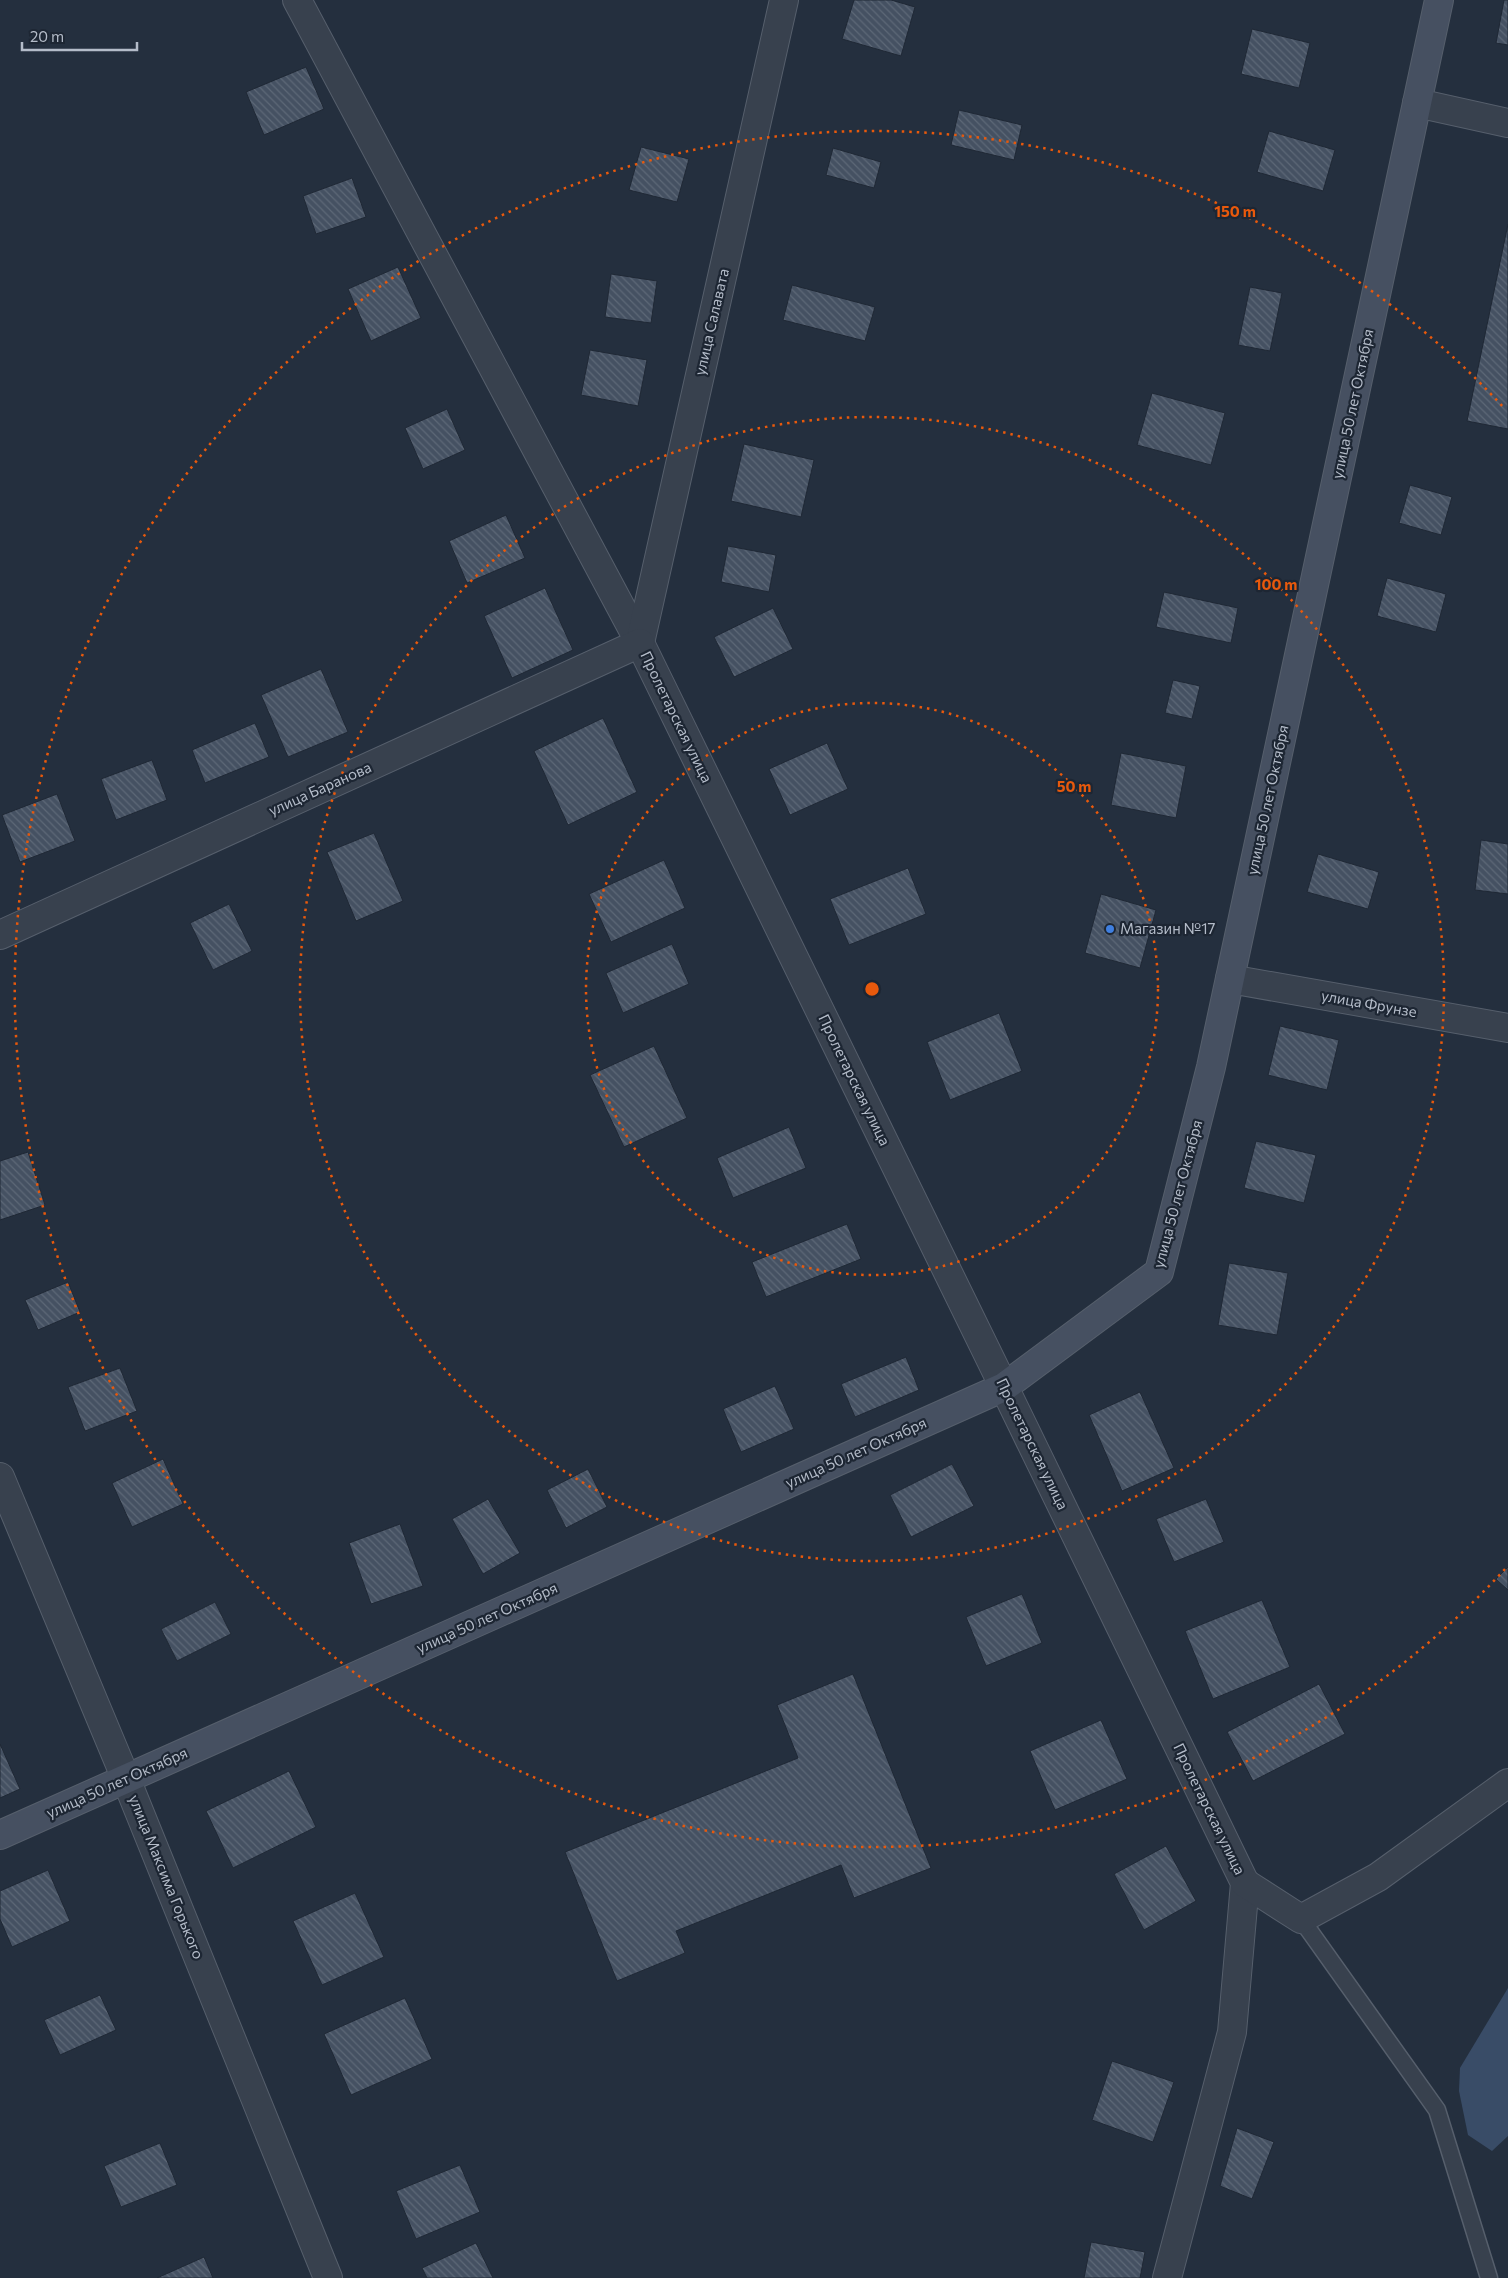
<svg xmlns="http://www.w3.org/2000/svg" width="1508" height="2278" font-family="Commissioner,sans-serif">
	<defs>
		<pattern id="building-back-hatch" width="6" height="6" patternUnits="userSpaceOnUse" patternTransform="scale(1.25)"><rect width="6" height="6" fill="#455162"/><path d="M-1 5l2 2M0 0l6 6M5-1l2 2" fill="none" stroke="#5d6877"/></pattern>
	</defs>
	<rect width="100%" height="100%" fill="#242f3e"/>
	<path fill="#394c67" d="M1508,1988V2136L1492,2151L1468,2135L1459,2091L1460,2068Z"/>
	<g fill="url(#building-back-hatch)" stroke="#1f2835">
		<path d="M854,0H891L915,7L901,56L842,39Z"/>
		<path d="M1504,0H1508V45L1496,43Z"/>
		<path d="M1252,29L1310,43L1299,88L1241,74Z"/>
		<path d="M306,67L324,109L264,135L246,92Z"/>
		<path d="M959,110L1022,125L1014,160L951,145Z"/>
		<path d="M1269,131L1335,150L1323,191L1257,172Z"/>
		<path d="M641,147L689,159L677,202L629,190Z"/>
		<path d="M833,148L881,162L874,188L826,175Z"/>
		<path d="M352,178L366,217L316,234L303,196Z"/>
		<path d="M1508,224V429L1467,421Z"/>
		<path d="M398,267L421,318L371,341L348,289Z"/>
		<path d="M611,274L657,281L651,323L605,317Z"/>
		<path d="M792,285L875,307L865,341L783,320Z"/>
		<path d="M1250,287L1282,293L1270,351L1238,345Z"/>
		<path d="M590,350L647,360L638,406L581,395Z"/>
		<path d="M1152,393L1225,413L1211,465L1137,445Z"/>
		<path d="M447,409L465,450L423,469L405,428Z"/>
		<path d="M744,444L814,460L801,517L731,501Z"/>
		<path d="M1410,485L1452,497L1441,535L1399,523Z"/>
		<path d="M506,515L525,558L467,583L449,541Z"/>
		<path d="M728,546L776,555L769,592L721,582Z"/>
		<path d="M1387,578L1446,594L1436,632L1377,616Z"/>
		<path d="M545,588L573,650L512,678L484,616Z"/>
		<path d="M1164,592L1238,608L1231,643L1156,627Z"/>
		<path d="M773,608L793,649L734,677L714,637Z"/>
		<path d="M321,669L348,732L288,757L261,695Z"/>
		<path d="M1173,680L1200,686L1192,719L1165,713Z"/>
		<path d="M603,718L637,792L568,825L534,751Z"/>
		<path d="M255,723L269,757L205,783L192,750Z"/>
		<path d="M827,743L848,789L790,815L769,769Z"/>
		<path d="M1121,753L1186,766L1176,818L1111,805Z"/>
		<path d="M152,760L167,800L116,820L101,779Z"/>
		<path d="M57,794L75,841L20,862L2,815Z"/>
		<path d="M374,833L403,901L356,921L327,852Z"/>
		<path d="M1481,840L1508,844V894L1475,890Z"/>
		<path d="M1318,854L1379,872L1368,909L1307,892Z"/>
		<path d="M664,860L685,908L611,942L589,894Z"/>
		<path d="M908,868L926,914L849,945L830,899Z"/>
		<path d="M1101,894L1156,910L1140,968L1085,953Z"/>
		<path d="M229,904L252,951L213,970L190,923Z"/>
		<path d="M672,944L689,984L623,1013L606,973Z"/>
		<path d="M999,1013L1022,1071L950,1100L927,1042Z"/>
		<path d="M1280,1026L1339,1040L1327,1090L1268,1075Z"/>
		<path d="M654,1046L687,1118L624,1147L590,1075Z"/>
		<path d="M789,1127L806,1168L733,1198L717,1158Z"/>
		<path d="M1256,1141L1316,1155L1304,1203L1244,1188Z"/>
		<path d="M28,1152L45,1205L0,1220V1161Z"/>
		<path d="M847,1224L861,1259L766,1297L752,1262Z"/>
		<path d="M1229,1263L1288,1273L1277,1335L1218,1325Z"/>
		<path d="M68,1282L80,1312L38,1330L25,1300Z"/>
		<path d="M906,1357L919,1390L855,1417L841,1384Z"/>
		<path d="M120,1368L137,1411L85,1431L68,1387Z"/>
		<path d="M775,1386L794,1429L741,1452L723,1409Z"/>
		<path d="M1140,1392L1174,1468L1122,1491L1089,1415Z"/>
		<path d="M163,1459L183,1504L132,1527L112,1483Z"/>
		<path d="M952,1464L974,1506L911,1537L890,1495Z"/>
		<path d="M588,1469L607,1507L566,1528L547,1490Z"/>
		<path d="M488,1499L520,1553L483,1574L452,1519Z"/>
		<path d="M1206,1499L1224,1542L1174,1562L1156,1519Z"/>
		<path d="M400,1524L423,1586L371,1604L349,1543Z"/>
		<path d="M1508,1567V1590L1496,1579Z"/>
		<path d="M1022,1594L1042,1643L986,1666L966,1617Z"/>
		<path d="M1262,1600L1290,1667L1213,1699L1185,1631Z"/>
		<path d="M215,1602L231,1634L177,1661L161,1629Z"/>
		<path d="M853,1674L931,1868L854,1898L841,1865L676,1931L685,1953L617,1981L565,1852L798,1758L777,1705Z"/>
		<path d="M1319,1684L1345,1734L1253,1781L1227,1732Z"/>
		<path d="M1101,1720L1127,1779L1055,1810L1030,1751Z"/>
		<path d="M0,1744L20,1789L0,1798Z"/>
		<path d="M289,1771L316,1827L233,1868L206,1811Z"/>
		<path d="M1166,1846L1196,1901L1144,1930L1114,1874Z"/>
		<path d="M48,1870L70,1921L12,1947L0,1919V1891Z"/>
		<path d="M355,1893L384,1957L322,1985L293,1921Z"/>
		<path d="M100,1995L116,2030L60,2055L44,2020Z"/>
		<path d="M405,1998L432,2059L351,2095L324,2034Z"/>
		<path d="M1112,2061L1174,2082L1153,2142L1092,2120Z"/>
		<path d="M1237,2128L1274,2142L1252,2199L1220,2186Z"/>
		<path d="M160,2143L177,2185L121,2207L104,2166Z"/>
		<path d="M460,2165L480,2212L416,2239L396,2191Z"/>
		<path d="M1091,2242L1145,2252L1140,2278H1084Z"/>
		<path d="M476,2243L493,2278H427L422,2268Z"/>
		<path d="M204,2257L213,2278H157Z"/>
	</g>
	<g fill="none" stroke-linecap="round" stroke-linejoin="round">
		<g stroke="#565f6c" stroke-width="19">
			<path id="lane" d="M1301,1919L1437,2110L1489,2278"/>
		</g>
		<g stroke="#565f6c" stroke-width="30">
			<g id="street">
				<path d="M297,0L640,643L1004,1387L1245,1883L1232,2032L1167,2278"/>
				<path d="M1417,103L1508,123"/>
				<path d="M640,643L784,0"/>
				<path d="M0,935L640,643"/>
				<path d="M1230,979L1508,1028"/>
				<path d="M0,1477L126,1779L328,2278"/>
				<path d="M1245,1883L1301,1919L1378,1877L1508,1783"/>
			</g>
		</g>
		<g stroke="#565f6c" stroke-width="30">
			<path id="secondary" d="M0,1835L1004,1387L1159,1272L1211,1067L1439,0"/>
		</g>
		<use href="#lane" stroke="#38414e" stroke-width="16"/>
		<use href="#street" stroke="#38414e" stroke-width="28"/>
		<use href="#secondary" stroke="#465061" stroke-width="28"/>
	</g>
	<g fill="none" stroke="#e8590c" stroke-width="2.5" stroke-dasharray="2.5 5">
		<circle cx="872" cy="989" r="286"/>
		<circle cx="872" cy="989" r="572"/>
		<path d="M1505 1569A858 858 0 1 1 1505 409"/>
	</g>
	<circle fill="#3f7fe0" stroke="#1d2633" stroke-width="2" cx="1110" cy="929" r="5"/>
	<g text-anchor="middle" stroke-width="4.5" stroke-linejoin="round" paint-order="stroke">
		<g font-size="15" fill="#b4bcc9" stroke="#1d2633">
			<text transform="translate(712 322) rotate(-77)" y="5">улица Салавата</text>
			<text transform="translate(1353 404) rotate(-78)" y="5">улица 50 лет Октября</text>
			<text transform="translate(676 717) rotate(64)" y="5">Пролетарская улица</text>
			<text transform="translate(320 789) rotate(-24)" y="5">улица Баранова</text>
			<text transform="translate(1268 800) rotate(-78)" y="5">улица 50 лет Октября</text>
			<text transform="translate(1369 1004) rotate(10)" y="5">улица Фрунзе</text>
			<text transform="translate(854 1080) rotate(64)" y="5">Пролетарская улица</text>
			<text transform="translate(1178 1194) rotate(-75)" y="5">улица 50 лет Октября</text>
			<text transform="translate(1032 1444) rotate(64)" y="5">Пролетарская улица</text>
			<text transform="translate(856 1453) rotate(-24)" y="5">улица 50 лет Октября</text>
			<text transform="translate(487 1618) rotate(-24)" y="5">улица 50 лет Октября</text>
			<text transform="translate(117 1783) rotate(-24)" y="5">улица 50 лет Октября</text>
			<text transform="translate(1209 1809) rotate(64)" y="5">Пролетарская улица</text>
			<text transform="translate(166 1877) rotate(68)" y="5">улица Максима Горького</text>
		</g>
		<g font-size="15" fill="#b4bcc9" stroke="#1d2633" text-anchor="start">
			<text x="1120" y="934">Магазин №17</text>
		</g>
	</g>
	<circle cx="872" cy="989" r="8" fill="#e8590c" stroke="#1d2633" stroke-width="2.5"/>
	<g font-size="15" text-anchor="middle" font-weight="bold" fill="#e8590c" stroke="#1d2633" stroke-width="4.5" stroke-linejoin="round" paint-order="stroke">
		<text x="1235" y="217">150 m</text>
		<text x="1276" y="590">100 m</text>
		<text x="1074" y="792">50 m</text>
	</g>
	<path d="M22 42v8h115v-8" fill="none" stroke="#b4bcc9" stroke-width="2.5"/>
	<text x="30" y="42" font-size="15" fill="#b4bcc9" stroke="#1d2633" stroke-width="4" paint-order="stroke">20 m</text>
</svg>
